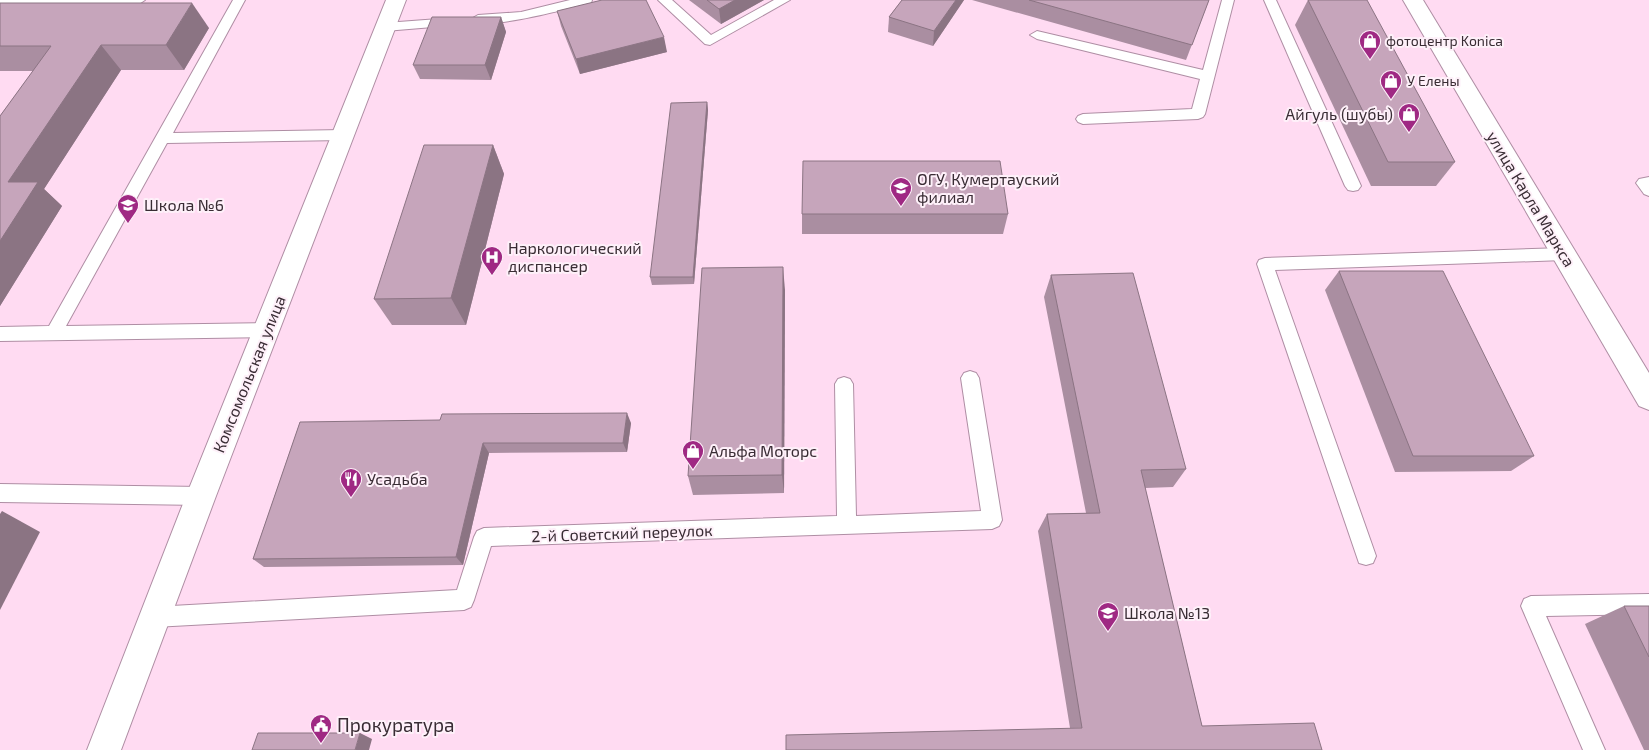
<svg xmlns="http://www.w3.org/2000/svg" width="1649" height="750" font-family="'Exo 2',sans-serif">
	<rect width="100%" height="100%" fill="#ffdbf2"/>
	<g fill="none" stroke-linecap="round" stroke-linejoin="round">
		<g stroke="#af8ea4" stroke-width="2">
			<g id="lane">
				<path d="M0,0H145L139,4L0,6Z"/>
				<path d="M233,0H245L173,133L343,130L348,131L350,135L348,139L343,140L167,143L66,326L266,323L272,325L274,330L272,335L266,337L0,341V327L49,326Z"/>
				<path d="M570,0H592L591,3C572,7 482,33 471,19L478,15L521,12Z"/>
				<path d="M658,0H672L711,35L774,0H790L710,45L705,44Z"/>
				<path d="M1222,0H1234L1205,114L1203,117L1198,119L1083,124L1078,122L1076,119L1078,116L1083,114L1192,109L1200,79L1037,39L1030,35L1037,31L1203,70Z"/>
				<path d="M1264,0H1276L1361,186L1358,190L1353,191L1348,190L1345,186Z"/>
				<path d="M452,18L459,22L457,25L385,31L378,27L385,23Z"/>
				<path d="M1649,177V196L1644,194L1636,183L1639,179Z"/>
				<path d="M1564,248L1570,250L1572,254L1570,258L1564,260L1275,270L1376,556L1373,563L1366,565L1359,563L1257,264L1259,260L1265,258Z"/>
				<path d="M970,371L976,373L979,378L1002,520L999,526L992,529L491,546L474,600L471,607L464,610L154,627L147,624L144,617L147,610L154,607L457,590L474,537L477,531L484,528L837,516L835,384L838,379L844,377L850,379L853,384L856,516L981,511L961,378L964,373Z"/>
				<path d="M0,484L201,487L208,490L211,496L208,502L201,505L0,502Z"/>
				<path d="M1649,594V614L1546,616L1605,750H1583L1521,606L1524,599L1531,596Z"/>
			</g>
		</g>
		<g stroke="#af8ea4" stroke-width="2">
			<path id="street" d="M386,0H406L216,496L121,750H87L186,496Z"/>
		</g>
		<g stroke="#af8ea4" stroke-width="2">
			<path id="secondary" d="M1403,0H1423L1649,373V410L1639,406Z"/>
		</g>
		<use href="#lane" fill="#fff" fill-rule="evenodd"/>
		<use href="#street" fill="#fff" fill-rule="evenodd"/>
		<use href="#secondary" fill="#fff" fill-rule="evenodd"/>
	</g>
	<g fill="#aa8ea1">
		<path d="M689,0H764L721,24Z"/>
		<path d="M902,0H964L933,46L888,32L889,17Z"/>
		<path d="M972,0H1209L1186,60Z"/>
		<path d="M1308,0L1455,162L1436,186H1371L1295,25Z"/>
		<path d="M0,3L209,28L184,70H121L44,189L62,206L0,306V116L33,71H0Z"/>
		<path d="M557,11L667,52L580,74L561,26Z"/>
		<path d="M501,17L506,32L491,80L420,79L413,65Z"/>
		<path d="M707,102L708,110L694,284L652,285L650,277Z"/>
		<path d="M493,145L504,174L466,325H392L374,299Z"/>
		<path d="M802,214H1008L1003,234H802Z"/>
		<path d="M1339,271L1534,456L1511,471L1395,472L1325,290Z"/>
		<path d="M1051,275L1186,469L1173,487L1145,488L1202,726L1070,728L1038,531L1047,514L1086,513L1044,297Z"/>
		<path d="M785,290L784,493L693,495L688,476Z"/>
		<path d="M300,422L631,423L627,452L489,453L463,565L264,567L253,559Z"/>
		<path d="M1624,606H1649V750H1644L1585,624Z"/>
	</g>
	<g fill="#8b7483">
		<path d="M735,0H764L721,24L719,9Z"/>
		<path d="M956,0H964L933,46L934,31Z"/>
		<path d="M192,3L209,28L184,70L166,45Z"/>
		<path d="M501,17L506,32L491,80L485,65Z"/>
		<path d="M664,37L667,52L580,74L576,59Z"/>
		<path d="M101,45L121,70L44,189L62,206L0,306V241L8,182Z"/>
		<path d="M707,102L708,110L694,284L693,277Z"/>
		<path d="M493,145L504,174L466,325L451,298Z"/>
		<path d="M783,267L785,290L784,493L782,475Z"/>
		<path d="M627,413L631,423L627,452L623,443Z"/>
		<path d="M483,443L489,453L463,565L456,557Z"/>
		<path d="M2,511L40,532L0,610V514Z"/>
		<path d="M360,733L372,739L369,750H355Z"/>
	</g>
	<g fill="#c6a5bb" stroke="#8b7483">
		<path d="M602,0H646L664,37L576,59L557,11Z"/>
		<path d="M707,0H735L719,9Z"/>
		<path d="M902,0H956L934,31L889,17Z"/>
		<path d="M1029,0H1209L1192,45Z"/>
		<path d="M1308,0H1367L1455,162H1388Z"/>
		<path d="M0,3H192L166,45H101L8,182H38L0,241V116L51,46H0Z"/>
		<path d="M432,17H501L485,65H413Z"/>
		<path d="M707,102L693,277H650L671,103Z"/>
		<path d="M424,145H493L451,298L374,299Z"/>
		<path d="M803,161H1000L1008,214H802Z"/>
		<path d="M783,267L782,475L688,476L702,268Z"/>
		<path d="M1339,271H1443L1534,456H1413Z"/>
		<path d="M1133,273L1186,469L1141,470L1202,726L1314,723L1322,750H786V735L1082,728L1047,514L1100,513L1051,275Z"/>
		<path d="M627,413L623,443H483L456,557L253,559L300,422L440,420L442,414Z"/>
		<path d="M1624,606H1649V657Z"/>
		<path d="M258,733H360L355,750H252Z"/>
	</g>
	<defs>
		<g id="shop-pin" transform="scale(1.125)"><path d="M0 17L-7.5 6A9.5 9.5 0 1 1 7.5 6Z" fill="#9f2983" stroke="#fef0f9"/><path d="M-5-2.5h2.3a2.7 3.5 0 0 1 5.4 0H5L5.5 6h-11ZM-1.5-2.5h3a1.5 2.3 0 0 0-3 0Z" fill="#fff"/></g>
		<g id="university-pin" transform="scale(1.125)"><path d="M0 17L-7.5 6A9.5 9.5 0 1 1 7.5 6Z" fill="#9f2983" stroke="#fef0f9"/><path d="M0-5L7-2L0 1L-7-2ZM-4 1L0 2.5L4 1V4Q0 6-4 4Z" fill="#fff"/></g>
		<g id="school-pin" transform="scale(1.125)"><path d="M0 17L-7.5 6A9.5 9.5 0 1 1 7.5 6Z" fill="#9f2983" stroke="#fef0f9"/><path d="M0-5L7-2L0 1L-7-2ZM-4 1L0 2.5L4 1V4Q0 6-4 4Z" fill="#fff"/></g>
		<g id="hospital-pin" transform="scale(1.125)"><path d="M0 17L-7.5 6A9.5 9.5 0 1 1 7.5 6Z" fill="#9f2983" stroke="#fef0f9"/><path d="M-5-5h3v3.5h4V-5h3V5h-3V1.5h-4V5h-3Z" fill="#fff"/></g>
		<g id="restaurant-pin" transform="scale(1.125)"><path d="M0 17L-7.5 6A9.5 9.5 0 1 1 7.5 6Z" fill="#9f2983" stroke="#fef0f9"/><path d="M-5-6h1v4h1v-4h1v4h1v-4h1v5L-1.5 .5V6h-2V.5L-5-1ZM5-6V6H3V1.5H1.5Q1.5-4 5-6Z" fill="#fff"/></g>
		<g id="civic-pin" transform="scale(1.125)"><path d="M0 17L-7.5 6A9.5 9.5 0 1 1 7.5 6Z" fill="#9f2983" stroke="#fef0f9"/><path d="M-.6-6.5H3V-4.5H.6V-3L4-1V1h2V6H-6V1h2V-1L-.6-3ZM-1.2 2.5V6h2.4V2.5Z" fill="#fff"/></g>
	</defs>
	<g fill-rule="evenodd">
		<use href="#shop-pin" x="1370" y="41"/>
		<use href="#shop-pin" x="1391" y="81"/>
		<use href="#shop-pin" x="1409" y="114"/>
		<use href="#university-pin" x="901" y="188"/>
		<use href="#school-pin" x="128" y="205"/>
		<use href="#hospital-pin" x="492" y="257"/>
		<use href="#shop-pin" x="693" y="451"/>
		<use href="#restaurant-pin" x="351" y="479"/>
		<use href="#school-pin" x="1108" y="613"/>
		<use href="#civic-pin" x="321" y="725"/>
	</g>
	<g text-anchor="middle" stroke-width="4" stroke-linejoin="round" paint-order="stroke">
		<g font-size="14" fill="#392c34" stroke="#fef0f9" text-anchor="start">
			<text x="1386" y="46">фотоцентр Konica</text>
			<text x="1407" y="86">У Елены</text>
		</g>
		<g font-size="16" fill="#392c34" stroke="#fef0f9" text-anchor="start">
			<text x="1393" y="120" text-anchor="end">Айгуль (шубы)</text>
			<text x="917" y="185">ОГУ, Кумертауский<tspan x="917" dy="18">филиал</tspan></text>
			<text x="144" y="211">Школа №6</text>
			<text x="508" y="254">Наркологический<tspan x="508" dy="18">диспансер</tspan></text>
			<text x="709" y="457">Альфа Моторс</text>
			<text x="367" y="485">Усадьба</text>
			<text x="1124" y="619">Школа №13</text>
		</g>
		<g font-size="16" fill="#392c34" stroke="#fef0f9">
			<text transform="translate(1531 199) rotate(59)" y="6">улица Карла Маркса</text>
			<text transform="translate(249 374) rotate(-68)" y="6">Комсомольская улица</text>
			<text transform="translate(622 533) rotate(-2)" y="6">2-й Советский переулок</text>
		</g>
		<g font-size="19" fill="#392c34" stroke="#fef0f9" text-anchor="start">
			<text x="337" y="732">Прокуратура</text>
		</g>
	</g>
</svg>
